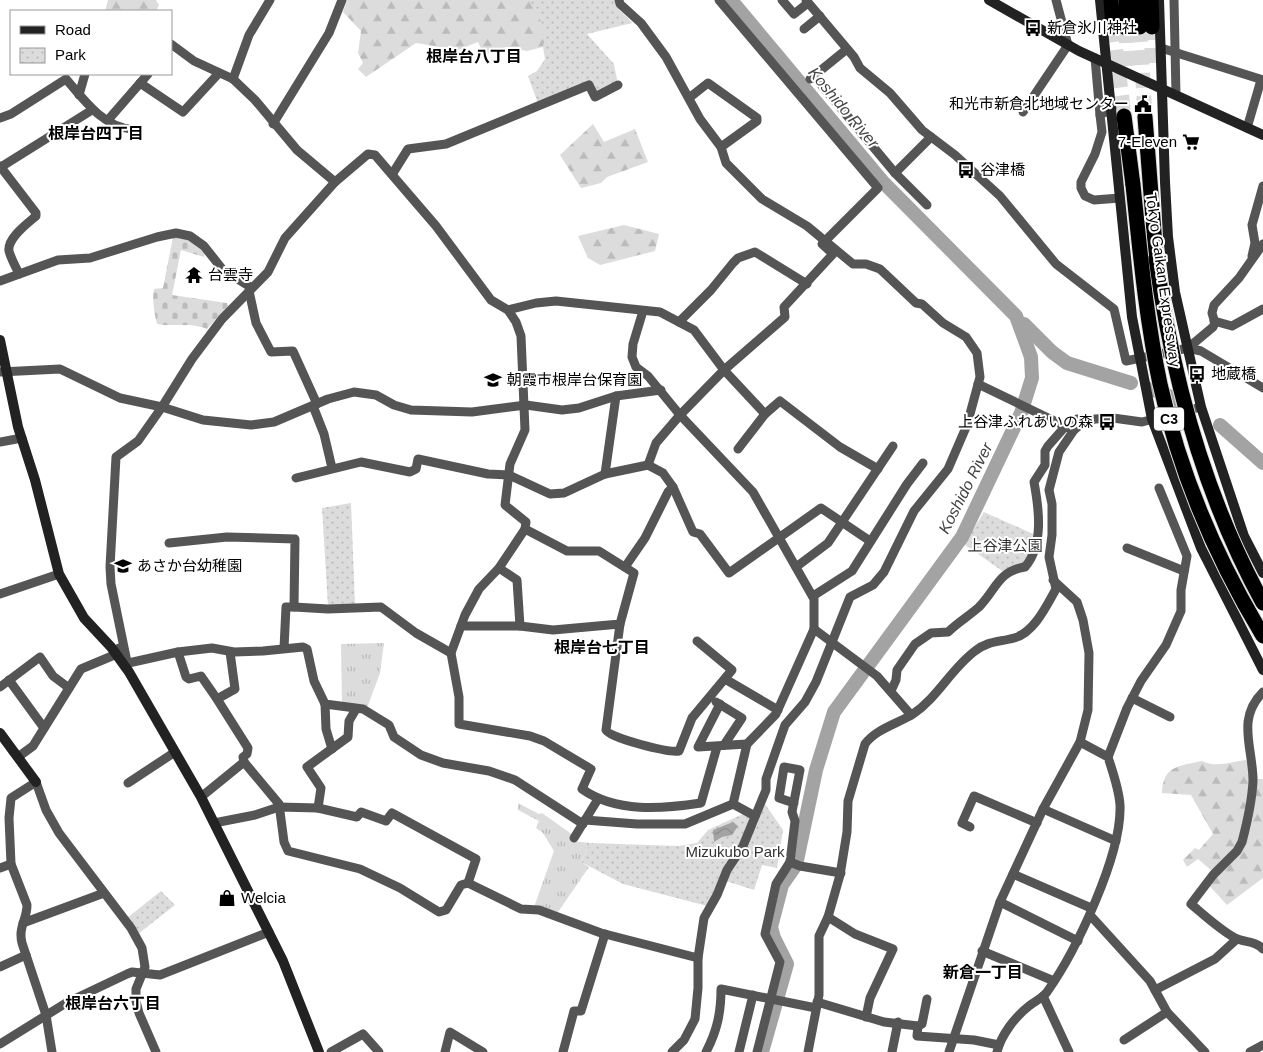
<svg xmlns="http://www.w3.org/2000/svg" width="1263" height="1052" font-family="Helvetica,'Noto Sans JP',sans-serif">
	<defs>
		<pattern id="grass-tufts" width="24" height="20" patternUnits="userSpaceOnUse" patternTransform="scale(1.25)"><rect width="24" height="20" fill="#dcdcdc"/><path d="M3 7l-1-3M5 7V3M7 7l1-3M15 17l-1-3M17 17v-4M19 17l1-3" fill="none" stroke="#bbb"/></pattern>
		<pattern id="forest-firs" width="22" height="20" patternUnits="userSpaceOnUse" patternTransform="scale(1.25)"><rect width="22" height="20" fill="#dcdcdc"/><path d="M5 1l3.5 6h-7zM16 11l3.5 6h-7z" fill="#bbb"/></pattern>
		<pattern id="cemetery-stones" width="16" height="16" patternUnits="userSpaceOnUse" patternTransform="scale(1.25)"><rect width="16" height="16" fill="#dcdcdc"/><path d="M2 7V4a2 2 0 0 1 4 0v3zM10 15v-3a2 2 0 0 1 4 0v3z" fill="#bbb"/></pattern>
		<pattern id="park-dots" width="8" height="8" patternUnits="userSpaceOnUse" patternTransform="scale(1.25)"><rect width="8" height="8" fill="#dcdcdc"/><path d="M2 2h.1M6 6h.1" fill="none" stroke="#bbb" stroke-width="1.8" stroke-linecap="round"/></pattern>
		<pattern id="water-waves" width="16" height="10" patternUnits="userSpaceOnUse" patternTransform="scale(1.25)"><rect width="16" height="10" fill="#a3a3a3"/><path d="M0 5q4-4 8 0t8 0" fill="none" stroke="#8b8b8b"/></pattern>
	</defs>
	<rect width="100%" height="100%" fill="#fff"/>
	<g fill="url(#grass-tufts)">
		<path d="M384,643L380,673L367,708L342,702L341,644Z"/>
		<path d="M518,803L539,814L542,813L573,835L574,841L590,843L581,862L589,867L556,915L534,907L554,851L543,833L536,828L539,821L518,810Z"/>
	</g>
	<g fill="url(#forest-firs)">
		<path d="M108,0H156L159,5L156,11H105Z"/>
		<path d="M347,0H614L616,7L632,23L552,33L543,47L527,51L506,47L484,55L478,42L453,52L446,48L416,43L366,77L358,69L363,63L358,53L361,31L343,12Z"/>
		<path d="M593,124L604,142L635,129L648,162L607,177L601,183L581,188L560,155Z"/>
		<path d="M624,225L659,234L655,251L600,265L588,258L578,236Z"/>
		<path d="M1245,760L1256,765L1258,779H1263V878L1227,905L1204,880L1212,871L1198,859L1187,867L1183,860L1195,848L1199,850L1213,834L1191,795L1162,793C1163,765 1180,766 1202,761C1215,768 1232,762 1245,760Z"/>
	</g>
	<path fill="url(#cemetery-stones)" d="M173,237L190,240L205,253L204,257L181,250L172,295L227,303L228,306L207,329C191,322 174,327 157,324C154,312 152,301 154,289L163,288Z"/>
	<g fill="url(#park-dots)">
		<path d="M530,0H614L616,7L632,23L587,34L614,64L618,85L595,97L589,85L539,106L528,76L537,71L545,59L543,47L546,31Z"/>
		<path d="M351,503L355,604L328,606L322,508Z"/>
		<path d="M984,512L1033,534L1034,552L1023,566L1005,573L964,544Z"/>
		<path d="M765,804L783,830L777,868L762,865L754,890L723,880L711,907L623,884L581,862L590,843L678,846L697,843L708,830L743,814L748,817L756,827Z"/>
		<path d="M161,891L175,905L138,934L127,918Z"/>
	</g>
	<path fill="url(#water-waves)" d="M733,822L738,826L732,835L722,837L714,842L713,830Z"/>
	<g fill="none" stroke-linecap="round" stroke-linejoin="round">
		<g stroke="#a3a3a3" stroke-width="14">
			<path d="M731,0L883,182L1016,316L1031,357L1032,378L1021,413L962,537L834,712L816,770L796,865L782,885L771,927L774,938L787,964L762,1052"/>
			<path d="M1024,324L1052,352L1067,363L1131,383"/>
			<path d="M1151,389L1167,395L1186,407"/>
			<path d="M1220,425L1263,463"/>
		</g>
		<g stroke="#d9d9d9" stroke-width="15" stroke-dasharray="15 8" stroke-linecap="butt">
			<path d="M1113,27L1124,116"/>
			<path d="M1140,27L1145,117"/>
			<path d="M1126,28L1128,77"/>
			<path d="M1152,63V27"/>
		</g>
		<g stroke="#dbdbdb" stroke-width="17">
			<g id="highway">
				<path d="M1111,0L1113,27"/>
				<path d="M1126,0V28"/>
				<path d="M1139,0L1140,27"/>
				<path d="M1151,0L1152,27"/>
				<path d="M1124,116L1133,185"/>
				<path d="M1145,117L1156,258"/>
			</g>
		</g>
		<g stroke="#555" stroke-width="9">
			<path d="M619,0L620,4L641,23L666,57L700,119L721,147L726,163L762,199L807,226L853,264H866L880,269L916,303L922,304L943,323L966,337L977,353L980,377L967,425L948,469L914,511L884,572L873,585L850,597L816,682L805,702L785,725L766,779V790L743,846L727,870L717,895L704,918L698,958V988L695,1019L684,1040L672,1052"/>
			<path d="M782,0L794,14L808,3"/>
			<path d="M806,0L854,57L860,68L890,93L922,130L955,155L1000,196L1056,264L1114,309L1126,361L1188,348L1201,351L1263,388"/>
			<path d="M1174,0L1176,95"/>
			<path d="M804,29L820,16"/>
			<path d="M171,44L194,61L233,79L255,100L297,150L335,182"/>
			<path d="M1161,48L1263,80"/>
			<path d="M1095,58L1100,115"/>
			<path d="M814,76L895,173L927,205"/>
			<path d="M233,79L249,35L270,0"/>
			<path d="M810,79L847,49"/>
			<path d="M140,83L183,112L219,73"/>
			<path d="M79,95L85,74"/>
			<path d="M689,98L708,83L757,118V121L721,147"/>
			<path d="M1112,108L1100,115L1102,132L1095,154L1081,182V188L1085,196L1094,200L1120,198"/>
			<path d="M1023,112L1068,45L1056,0"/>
			<path d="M0,118L11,114L66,79C83,99 104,128 132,129"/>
			<path d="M108,120L148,74"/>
			<path d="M273,124L329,33L342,0"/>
			<path d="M1247,128L1261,80"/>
			<path d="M0,166L36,213V216C28,223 7,238 9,251C11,259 16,267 19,274"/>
			<path d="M1,167L92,110"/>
			<path d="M393,173L408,149L446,144L589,85L595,97L618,85"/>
			<path d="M895,173L931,137"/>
			<path d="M1252,256L1255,243L1252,225L1263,186"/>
			<path d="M0,281L58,260L90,258L157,237L176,233L190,236L204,246L223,270L252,288"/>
			<path d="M249,291L256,323L271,352L293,351L317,404"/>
			<path d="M508,310L536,303L556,301L660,312L694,330L724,370L765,414"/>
			<path d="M643,311L633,344L632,357L636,367L648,376L680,415L753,492L814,599V629L776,714L747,744L733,804"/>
			<path d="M1214,321L1232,326L1263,309"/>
			<path d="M679,322L711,290L733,263L738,258L755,252L807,284"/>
			<path d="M1188,348L1213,327L1215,323L1212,313L1214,305L1239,278L1263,244"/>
			<path d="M0,372L60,369L120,398L162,407L203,420L251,425L274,422L328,399L354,392L376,395L394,405L411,410L472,412L526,405L562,410L579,408L616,396L661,390"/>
			<path d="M978,384L1071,429"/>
			<path d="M313,406L324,434L332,468"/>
			<path d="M0,442L22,438"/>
			<path d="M738,449L765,414L780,401L840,447L878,469"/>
			<path d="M648,465L656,443L680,415L724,370L785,317L784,307L833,254L822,244L878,188L719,0"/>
			<path d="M605,474L616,396"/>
			<path d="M296,478L361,462L410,472L416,469L418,459L488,474L509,475L550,494L564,493L605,474L648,465L663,473L673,487L693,532L700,534L729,573L821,508L870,541"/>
			<path d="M169,543L227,537L295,539L294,607H286L284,648"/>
			<path d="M1127,548L1184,571"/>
			<path d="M625,567L645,538L668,492L673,487"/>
			<path d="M796,567L828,543L893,446"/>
			<path d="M499,568L517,580L520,626"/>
			<path d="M0,594L59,574"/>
			<path d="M813,596L852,571L907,484L923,463"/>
			<path d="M294,607L328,609L381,607L416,633L451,653"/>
			<path d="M620,624L606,730C609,738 669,753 679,751L692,718L732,670L697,641"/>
			<path d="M461,626H520L553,630L620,624L634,573L599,551H567L525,529"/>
			<path d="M814,629L877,676L911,715"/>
			<path d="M178,652L186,677L189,679L201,676L217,699"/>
			<path d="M127,662L111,584L110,567L116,457L138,441L162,407L192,359L222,319L268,272L285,238L335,182L368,154L375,155L436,226L491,300L508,310L516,322L521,336L525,430L510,464L505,505L526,522L525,529L499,568L479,589L465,615L451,653L459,697V724L530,736L544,741L591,769L582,789C616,813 662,809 701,803L717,747"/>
			<path d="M124,664L178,652L212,648L234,652L263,651L303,647L307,649L314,681L325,704L363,709L389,725L394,737L421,755L443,763L489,771L515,780L583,824"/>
			<path d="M725,679L778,710"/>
			<path d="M9,680L44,728"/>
			<path d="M0,687L40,657L53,676L69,688"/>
			<path d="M891,691L896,680L897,670L915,644L931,633L948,632C958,622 969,616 979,607C996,590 998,571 1025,567C1044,545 1039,509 1034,482L1045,465V451L1048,446L1063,429L1077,419"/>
			<path d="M1263,692C1236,719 1253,747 1253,781C1252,800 1247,823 1242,842L1237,851L1213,875L1191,904C1205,916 1219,929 1235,938C1245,943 1254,940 1263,949"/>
			<path d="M1132,698L1170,717"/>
			<path d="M716,702L742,718L724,745"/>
			<path d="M325,704L326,729L332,749"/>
			<path d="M720,704L698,747L747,744"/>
			<path d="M18,757L33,746L81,669L112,656L119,648"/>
			<path d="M1108,757L1127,708L1141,681L1166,645L1181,611V590L1187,556L1159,488"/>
			<path d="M244,762L279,804L284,842L288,851L360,869L400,888L439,912L446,910L461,885L468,883L521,909L539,910L601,933L698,958"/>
			<path d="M128,783L175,752"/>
			<path d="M201,797L244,762L243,757L247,754L248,748L217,699L235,689L230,652"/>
			<path d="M318,808L321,788L307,767L348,737L349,721L356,709"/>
			<path d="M1043,809L1116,841"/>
			<path d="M585,820L637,824H685L733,804L755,816"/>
			<path d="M214,823L255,815L279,807L318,808L357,817L361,812L386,821L392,813L476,859L468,883"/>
			<path d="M970,827L962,823L974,796L1037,823"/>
			<path d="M574,838L598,799"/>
			<path d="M790,862L800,866L841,873"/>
			<path d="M0,868L11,864"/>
			<path d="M1013,874L1091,908"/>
			<path d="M1000,902L1078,941"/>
			<path d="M1090,915L1150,981L1167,1012L1205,1052"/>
			<path d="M828,917L855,934L893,949L870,998L866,1017"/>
			<path d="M23,923L104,893"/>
			<path d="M982,951L1054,981"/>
			<path d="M0,967L26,955"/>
			<path d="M1155,990L1215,959L1237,939"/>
			<path d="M1043,996L1069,1052"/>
			<path d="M817,1002L884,1022L918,1026L917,1036L974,1040L999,1045"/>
			<path d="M918,1026L922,1024L927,999"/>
			<path d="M1124,1040L1167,1012"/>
			<path d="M0,1044L66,1003L127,974L132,972L160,975L269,932"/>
			<path d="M52,1052L46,1015L22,943C18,927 27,920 27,905L11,864L9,818L11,798L36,782L46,810L59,833L131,928L142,948L145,967L136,989V1001L139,1013L156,1052"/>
			<path d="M331,1052L363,1034L379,1052"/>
			<path d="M445,1052L450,1032L483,1052"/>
			<path d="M563,1052L574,1011H581L605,934"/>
			<path d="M706,1052C717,1031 721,1013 721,989L816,1008"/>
			<path d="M739,1052L753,995"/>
			<path d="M757,1052L780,962L765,934L776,884L790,862L795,821L792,812L800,770L784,767L779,798L794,803"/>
			<path d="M808,1052L819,995V936L828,917L840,875L847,832L848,801L865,744C876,729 897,724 913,714C938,697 951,669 975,651C987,641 1000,642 1014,638C1034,633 1047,605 1056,589L1049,557L1052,535V504L1049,490L1059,452L1074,430L1081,424L1095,419L1113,418L1142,422L1201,407"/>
			<path d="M892,1052L898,1022"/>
			<path d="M949,1052L1000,902L1043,809L1080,742L1088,710L1089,653L1083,620L1077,602L1053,580"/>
			<path d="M997,1052C1001,1035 1015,1017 1029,1006C1035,1001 1043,998 1047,992C1076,951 1122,855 1120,805C1119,789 1113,773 1108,757L1080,742"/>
			<path d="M1250,1052L1263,1045"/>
		</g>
		<g stroke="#222" stroke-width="10">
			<path d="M989,0L1079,51L1263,135"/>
			<path d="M1100,0L1132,317L1152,419L1201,548L1263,670"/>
			<path d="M1159,0L1165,182L1168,237L1175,292L1201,407L1244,536L1263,573"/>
			<path d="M0,340L18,427L35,480L59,574L84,618L111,647L129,672L201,797L283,961L319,1052"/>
			<path d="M0,733L36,782"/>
		</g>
		<use href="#highway" stroke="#000" stroke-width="15"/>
		<g stroke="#dbdbdb" stroke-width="17" stroke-linecap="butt">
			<g id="highway-bridge">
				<path d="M1133,185C1140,251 1146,318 1160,384C1180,474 1216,558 1263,636"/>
				<path d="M1156,258C1172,380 1204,495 1263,603"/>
			</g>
		</g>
		<use href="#highway-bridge" stroke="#000" stroke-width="15"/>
	</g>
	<defs>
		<g id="bus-bare" transform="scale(1.35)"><path d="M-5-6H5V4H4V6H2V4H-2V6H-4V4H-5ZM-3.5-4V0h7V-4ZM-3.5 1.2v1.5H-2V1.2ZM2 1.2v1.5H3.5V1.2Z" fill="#000" stroke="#fff" stroke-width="2.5" paint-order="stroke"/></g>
		<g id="civic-bare" transform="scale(1.35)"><path d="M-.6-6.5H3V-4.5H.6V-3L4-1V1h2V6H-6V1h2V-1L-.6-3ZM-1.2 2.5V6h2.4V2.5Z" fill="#000" stroke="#fff" stroke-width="2.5" paint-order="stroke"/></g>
		<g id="supermarket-bare" transform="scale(1.35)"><path d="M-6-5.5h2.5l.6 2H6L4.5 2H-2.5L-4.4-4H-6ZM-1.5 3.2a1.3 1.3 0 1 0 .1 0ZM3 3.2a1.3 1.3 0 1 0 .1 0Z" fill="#000" stroke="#fff" stroke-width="2.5" paint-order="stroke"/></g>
		<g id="temple-bare" transform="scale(1.35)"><path d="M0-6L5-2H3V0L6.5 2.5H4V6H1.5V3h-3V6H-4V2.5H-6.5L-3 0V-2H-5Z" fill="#000" stroke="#fff" stroke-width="2.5" paint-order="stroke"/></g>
		<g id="school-bare" transform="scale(1.35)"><path d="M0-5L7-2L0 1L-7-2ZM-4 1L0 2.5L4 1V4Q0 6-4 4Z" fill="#000" stroke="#fff" stroke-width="2.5" paint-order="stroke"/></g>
		<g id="shop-bare" transform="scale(1.35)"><path d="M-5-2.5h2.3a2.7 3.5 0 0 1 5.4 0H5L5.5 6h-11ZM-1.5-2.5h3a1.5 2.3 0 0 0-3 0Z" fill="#000" stroke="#fff" stroke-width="2.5" paint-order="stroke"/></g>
	</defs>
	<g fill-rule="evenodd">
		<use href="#bus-bare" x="1033" y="28"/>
		<use href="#civic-bare" x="1143" y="104"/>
		<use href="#supermarket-bare" x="1191" y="142"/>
		<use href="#bus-bare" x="966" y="170"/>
		<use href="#temple-bare" x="194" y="275"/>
		<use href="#bus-bare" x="1197" y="374"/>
		<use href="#school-bare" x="493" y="380"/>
		<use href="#bus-bare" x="1107" y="422"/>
		<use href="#school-bare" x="123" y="566"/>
		<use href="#shop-bare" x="227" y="898"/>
	</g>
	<g text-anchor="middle" stroke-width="4" stroke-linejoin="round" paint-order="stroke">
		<rect fill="#fff" stroke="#4c4c4c" stroke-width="1" x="1154" y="407.5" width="30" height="23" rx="4"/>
		<g font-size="14" font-weight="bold" fill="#000">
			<text x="1169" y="424">C3</text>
		</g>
		<g font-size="15" fill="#000" stroke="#fff" text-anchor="start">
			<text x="1047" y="33">新倉氷川神社</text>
			<text x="1129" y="109" text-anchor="end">和光市新倉北地域センター</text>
			<text x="1177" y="147" text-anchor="end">7-Eleven</text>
			<text x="980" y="175">谷津橋</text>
			<text x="208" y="280">台雲寺</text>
			<text x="1211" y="379">地蔵橋</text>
			<text x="507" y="385">朝霞市根岸台保育園</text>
			<text x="1093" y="427" text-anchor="end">上谷津ふれあいの森</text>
			<text x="137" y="571">あさか台幼稚園</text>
			<text x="241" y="903">Welcia</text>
		</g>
		<g font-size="15" fill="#000" stroke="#fff">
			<text transform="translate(1163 280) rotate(82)" y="5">Tokyo Gaikan Expressway</text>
		</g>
		<g font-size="15" fill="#333" stroke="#fff">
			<text x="1005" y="551">上谷津公園</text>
			<text x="735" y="857">Mizukubo Park</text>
		</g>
		<g font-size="16" font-weight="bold" fill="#000" stroke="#fff">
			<text x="474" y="62">根岸台八丁目</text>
			<text x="96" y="139">根岸台四丁目</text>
			<text x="602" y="653">根岸台七丁目</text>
			<text x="983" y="978">新倉一丁目</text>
			<text x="113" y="1009">根岸台六丁目</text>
		</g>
		<g font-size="16" font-style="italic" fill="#444" stroke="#fff">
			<text transform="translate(844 107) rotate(50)" y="6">Koshido River</text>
			<text transform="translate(965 488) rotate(-63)" y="6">Koshido River</text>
		</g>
	</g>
	<rect x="10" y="10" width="162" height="65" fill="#ffffff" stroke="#999999"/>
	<rect x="20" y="26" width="25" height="8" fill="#222222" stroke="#999999"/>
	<text x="55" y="35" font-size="15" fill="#000000">Road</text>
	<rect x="20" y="48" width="25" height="15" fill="url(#park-dots)" stroke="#999999"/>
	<text x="55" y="60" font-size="15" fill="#000000">Park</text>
</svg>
